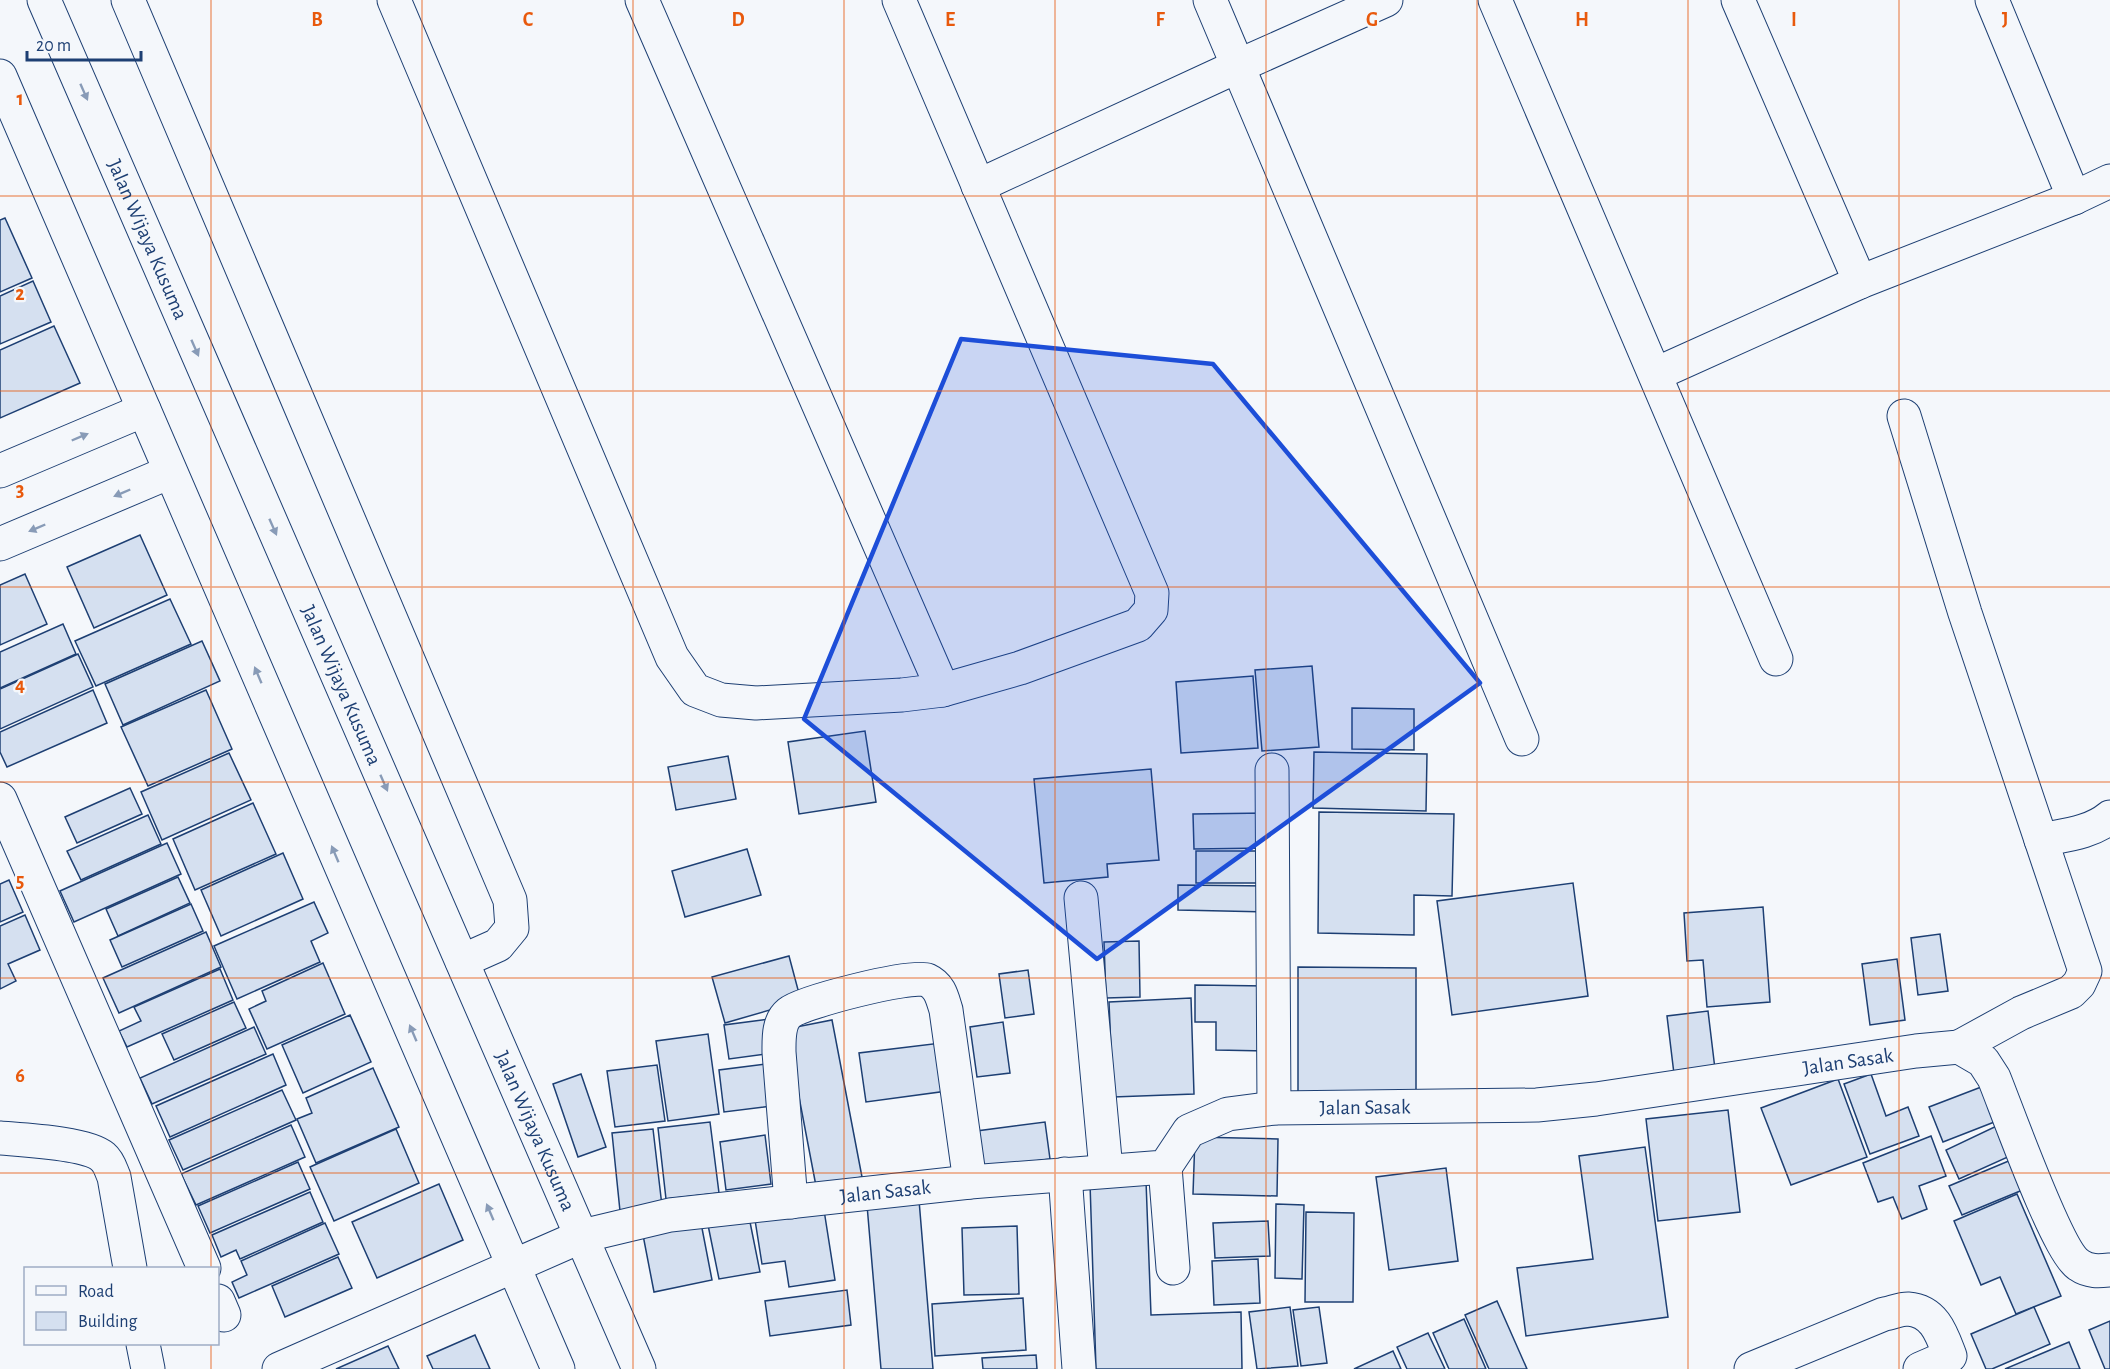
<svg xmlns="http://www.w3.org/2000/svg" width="2110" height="1369" font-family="'Alegreya Sans',sans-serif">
	<rect width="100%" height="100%" fill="#f4f7fb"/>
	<g fill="#d5e0f0" stroke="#1d3f73" stroke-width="1.5">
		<path d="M5,218L32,278L0,292V220Z"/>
		<path d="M33,281L51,322L0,344V296Z"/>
		<path d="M54,326L80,383L0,418V350Z"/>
		<path d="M140,535L167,595L94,628L67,567Z"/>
		<path d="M25,574L47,624L0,645V585Z"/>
		<path d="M170,599L191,644L96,686L75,641Z"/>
		<path d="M63,624L76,654L0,688V652Z"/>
		<path d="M202,641L220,681L123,725L105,684Z"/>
		<path d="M78,654L93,687L0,729V689Z"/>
		<path d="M1312,666L1319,747L1262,751L1255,670Z"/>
		<path d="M1253,676L1258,748L1181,753L1176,682Z"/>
		<path d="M93,690L107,723L7,767L0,752V732Z"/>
		<path d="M206,690L232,749L148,786L121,727Z"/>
		<path d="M1352,708L1414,709V750L1352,749Z"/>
		<path d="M865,731L876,802L799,814L788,742Z"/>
		<path d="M1314,752L1427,754L1426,811L1313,808Z"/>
		<path d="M229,753L251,800L162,840L141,792Z"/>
		<path d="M728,756L736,799L676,810L668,767Z"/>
		<path d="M1151,769L1159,860L1107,864L1108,877L1044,883L1034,779Z"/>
		<path d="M130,788L142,814L77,843L65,817Z"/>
		<path d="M253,803L276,854L195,890L173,839Z"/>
		<path d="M1319,812L1454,814L1452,896L1414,895V935L1318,933Z"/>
		<path d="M1267,813V848L1194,849L1193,814Z"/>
		<path d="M148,815L161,844L81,880L67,851Z"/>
		<path d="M167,843L181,874L74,922L60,891Z"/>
		<path d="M747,849L761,895L685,917L672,871Z"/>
		<rect x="1196" y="851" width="71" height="32"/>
		<path d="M283,853L303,899L221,936L201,890Z"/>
		<path d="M178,877L190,903L118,936L106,909Z"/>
		<path d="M9,880L23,912L0,922V884Z"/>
		<path d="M1573,883L1588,996L1452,1015L1437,901Z"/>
		<path d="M1178,885L1269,886V912L1178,910Z"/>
		<path d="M314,902L328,933L311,941L320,962L237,999L214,946Z"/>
		<path d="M191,904L203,931L122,967L110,940Z"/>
		<path d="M1763,907L1770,1002L1707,1007L1703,960L1687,961L1684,913Z"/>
		<path d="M25,915L40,950L8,964L16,981L0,989V926Z"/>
		<path d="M206,932L221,967L119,1013L103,978Z"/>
		<path d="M1940,934L1948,991L1918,995L1911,938Z"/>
		<path d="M1139,941L1140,997L1106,998L1104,942Z"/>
		<path d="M789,956L801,1001L725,1023L712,977Z"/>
		<path d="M1897,959L1905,1020L1870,1025L1862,964Z"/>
		<path d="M323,963L345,1014L267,1049L249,1009L266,1001L262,991Z"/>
		<path d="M1298,967L1416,968V1098L1298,1097Z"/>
		<path d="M220,969L233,1000L127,1047L119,1031L141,1021L134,1007Z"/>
		<path d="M1028,970L1034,1014L1005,1018L999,974Z"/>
		<path d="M1195,985L1267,986V1051L1216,1050V1022H1195Z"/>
		<path d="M1191,998L1194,1094L1113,1097L1109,1002Z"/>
		<path d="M234,1002L246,1028L174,1060L162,1034Z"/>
		<path d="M1708,1011L1715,1069L1674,1074L1667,1016Z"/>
		<path d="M350,1015L371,1062L303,1093L282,1045Z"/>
		<path d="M769,1019L774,1053L729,1059L724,1025Z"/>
		<path d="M832,1020L862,1177L816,1186L786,1029Z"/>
		<path d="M1003,1022L1010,1073L977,1077L970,1027Z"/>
		<path d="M254,1027L266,1054L152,1104L140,1078Z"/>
		<path d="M708,1034L719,1114L668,1121L656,1041Z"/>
		<path d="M941,1043L947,1091L866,1102L859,1053Z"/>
		<path d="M273,1054L286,1085L170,1137L156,1106Z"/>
		<path d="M774,1063L780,1105L724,1112L719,1070Z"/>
		<path d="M657,1065L665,1121L615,1127L607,1071Z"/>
		<path d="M373,1068L399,1127L316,1163L297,1119L312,1113L306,1098Z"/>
		<path d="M581,1074L606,1147L578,1157L553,1084Z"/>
		<path d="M1871,1074L1886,1116L1908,1107L1919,1136L1870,1154L1844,1084Z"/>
		<path d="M1838,1079L1867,1157L1791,1185L1761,1108Z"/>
		<path d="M1989,1084L2002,1119L1943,1142L1929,1107Z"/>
		<path d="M282,1090L296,1120L183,1170L169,1140Z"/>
		<path d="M1728,1110L1740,1212L1658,1221L1646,1119Z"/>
		<path d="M710,1122L719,1193L666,1199L658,1128Z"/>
		<path d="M1045,1122L1050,1159L974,1169L969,1132Z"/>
		<path d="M2005,1122L2019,1152L1959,1179L1946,1150Z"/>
		<path d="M291,1125L305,1157L196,1205L181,1174Z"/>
		<path d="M396,1129L419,1183L334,1221L310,1167Z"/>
		<path d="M653,1129L662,1206L620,1211L612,1133Z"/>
		<path d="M765,1135L771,1184L726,1190L720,1142Z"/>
		<path d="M1931,1136L1946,1176L1919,1186L1927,1209L1902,1219L1893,1197L1878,1202L1863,1163Z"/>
		<path d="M1195,1137L1278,1139L1277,1196L1193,1194Z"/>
		<path d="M1645,1147L1668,1317L1526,1336L1517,1268L1593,1259L1579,1156Z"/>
		<path d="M2011,1160L2025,1189L1962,1215L1949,1186Z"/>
		<path d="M298,1162L310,1189L210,1233L198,1206Z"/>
		<path d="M1446,1168L1458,1261L1389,1270L1376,1177Z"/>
		<path d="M1146,1181L1151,1315L1241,1312L1242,1369H1096L1090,1183Z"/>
		<path d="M439,1184L463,1240L377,1278L352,1222Z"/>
		<path d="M310,1192L323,1222L240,1259L236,1250L221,1257L212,1235Z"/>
		<path d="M2017,1194L2061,1296L2016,1314L2000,1277L1981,1285L1954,1221Z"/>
		<path d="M919,1200L933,1369H881L867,1205Z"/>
		<path d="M1276,1204L1304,1205L1302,1279L1275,1278Z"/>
		<path d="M824,1210L835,1280L789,1287L785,1261L762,1264L755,1220Z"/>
		<path d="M1306,1212L1354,1213L1353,1302H1305Z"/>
		<path d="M749,1217L760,1272L719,1279L708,1225Z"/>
		<path d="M1268,1221L1270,1256L1215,1258L1213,1223Z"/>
		<path d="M325,1223L339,1254L239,1298L232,1282L247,1275L241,1261Z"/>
		<path d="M701,1223L712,1280L654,1292L643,1235Z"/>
		<path d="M1017,1226L1019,1294L964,1295L962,1228Z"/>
		<path d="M338,1257L352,1288L285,1317L272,1286Z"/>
		<path d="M1258,1259L1260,1303L1214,1305L1212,1261Z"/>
		<path d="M847,1290L851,1325L770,1336L765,1301Z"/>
		<path d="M1023,1298L1026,1350L935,1356L932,1304Z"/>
		<path d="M1497,1301L1527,1369H1489L1465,1315Z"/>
		<path d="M1290,1307L1298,1366L1257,1369L1249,1312Z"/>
		<path d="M1319,1307L1327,1363L1301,1366L1293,1310Z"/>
		<path d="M2034,1307L2050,1344L1992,1369H1986L1971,1334Z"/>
		<path d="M1464,1319L1486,1369H1449L1433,1333Z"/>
		<path d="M2110,1321V1369H2105L2089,1330Z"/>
		<path d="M1428,1333L1445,1369H1407L1397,1347Z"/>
		<path d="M475,1335L490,1369H433L427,1356Z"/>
		<path d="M2069,1342L2080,1369H2005Z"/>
		<path d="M388,1346L399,1369H336Z"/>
		<path d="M1393,1351L1401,1369H1354Z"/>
		<path d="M1036,1355L1037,1369H983L982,1358Z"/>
	</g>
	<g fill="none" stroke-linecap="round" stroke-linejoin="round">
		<g stroke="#1d3f73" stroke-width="35">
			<g id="minor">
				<path id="s1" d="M44,0L639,1369"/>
				<path d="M128,0L510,900L512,928L498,945L462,961"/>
				<path d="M394,0L672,657L695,690L721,700L756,703L902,695L943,690L1020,668L1138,625L1151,610L1152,593L899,0"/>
				<path d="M642,0L943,690"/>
				<path d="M1210,0L1522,739"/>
				<path d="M1495,0L1776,659"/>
				<path d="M1738,0L1860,282"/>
				<path d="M1992,0L2074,198"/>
				<path d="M0,76L558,1369"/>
				<path d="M978,186L1238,66L1386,0"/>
				<path d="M1656,374L1860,282L2074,198L2110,181"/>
				<path d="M1904,416L1965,613L2085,971L2079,984L2071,992L2021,1013L1959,1047"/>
				<path d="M0,471L144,410"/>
				<path d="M0,544L170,472"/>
				<path d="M1272,770L1274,1108"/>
				<path d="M0,799L204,1268"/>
				<path d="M2041,840C2065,835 2091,833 2110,817"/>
				<path d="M1081,898L1106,1170"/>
				<path d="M0,1138C23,1140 87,1143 103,1157C109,1162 111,1170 114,1177L130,1268"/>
				<path d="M1165,1167L1173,1268"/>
				<path d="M1065,1174L1079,1369"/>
				<path d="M791,1202L779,1052C779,1039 778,1022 789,1013C802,1002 912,974 927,980C940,986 942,997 946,1010L970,1182"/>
				<path d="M218,1301L224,1315"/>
				<path d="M143,1344L148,1369"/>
				<path id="s2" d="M279,1369L582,1236L670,1215L970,1182L1165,1167L1189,1131L1228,1114L1274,1108L1537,1105L1596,1099L1916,1051L1959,1047L1983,1061L1994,1078C2007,1110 2057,1251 2079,1265C2089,1272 2099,1271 2110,1270"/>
				<path d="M1751,1369L1884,1314C1891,1313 1900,1309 1908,1309C1935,1311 1942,1335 1950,1356L1920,1369"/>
			</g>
		</g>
		<use href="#minor" stroke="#f4f7fb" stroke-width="33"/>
	</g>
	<defs><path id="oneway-solid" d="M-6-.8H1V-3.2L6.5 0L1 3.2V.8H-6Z" transform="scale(1.5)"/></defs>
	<g fill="#889bb7">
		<use href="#oneway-solid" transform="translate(84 92) rotate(66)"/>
		<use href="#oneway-solid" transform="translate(195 348) rotate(66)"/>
		<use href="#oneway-solid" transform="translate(80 437) rotate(-23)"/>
		<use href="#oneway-solid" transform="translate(122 493) rotate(157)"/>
		<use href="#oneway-solid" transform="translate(273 527) rotate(66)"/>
		<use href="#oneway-solid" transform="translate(37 528) rotate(157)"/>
		<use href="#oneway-solid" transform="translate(258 675) rotate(-113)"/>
		<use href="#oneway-solid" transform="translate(384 783) rotate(66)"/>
		<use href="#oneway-solid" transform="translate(335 854) rotate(-113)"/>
		<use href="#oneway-solid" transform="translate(413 1033) rotate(-113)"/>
		<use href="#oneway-solid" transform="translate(490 1212) rotate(-113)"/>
	</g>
	<path fill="#1d4ed8" fill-opacity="0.2" stroke="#1d4ed8" stroke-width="4.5" stroke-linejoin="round" d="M961,339L1213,364L1480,683L1097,959L804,719Z"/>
	<path fill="none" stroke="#e8590c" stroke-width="1.5" stroke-opacity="0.55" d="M211,0V1268M422,0V1369M633,0V1369M844,0V1369M1055,0V1369M1266,0V1369M1477,0V1369M1688,0V1369M1899,0V1369M0,196H2110M0,391H2110M0,587H2110M0,782H2110M0,978H2110M0,1173H2110M211,1344V1369"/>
	<g text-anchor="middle" stroke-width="4.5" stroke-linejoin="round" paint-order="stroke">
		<g font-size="21" fill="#1d3f73" stroke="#f4f7fb">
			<text dy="7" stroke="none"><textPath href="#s1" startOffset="261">Jalan Wijaya Kusuma</textPath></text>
			<text dy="7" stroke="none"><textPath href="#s1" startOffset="747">Jalan Wijaya Kusuma</textPath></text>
			<text dy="7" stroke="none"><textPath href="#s2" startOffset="1628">Jalan Sasak</textPath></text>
			<text dy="7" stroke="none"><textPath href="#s2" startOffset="1142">Jalan Sasak</textPath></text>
			<text dy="7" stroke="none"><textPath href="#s1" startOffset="1233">Jalan Wijaya Kusuma</textPath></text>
			<text dy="7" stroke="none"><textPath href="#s2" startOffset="638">Jalan Sasak</textPath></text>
		</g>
	</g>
	<g font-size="20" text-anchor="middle" font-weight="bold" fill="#e8590c" stroke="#f4f7fb" stroke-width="4.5" stroke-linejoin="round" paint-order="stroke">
		<text x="317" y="26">B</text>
		<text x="528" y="26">C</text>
		<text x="738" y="26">D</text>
		<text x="950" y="26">E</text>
		<text x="1160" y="26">F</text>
		<text x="1372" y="26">G</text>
		<text x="1582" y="26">H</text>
		<text x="1794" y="26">I</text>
		<text x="2005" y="26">J</text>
		<text x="20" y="105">1</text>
		<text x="20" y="300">2</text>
		<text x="20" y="496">3</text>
		<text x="20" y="691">4</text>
		<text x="20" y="887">5</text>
		<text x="20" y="1082">6</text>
	</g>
	<rect x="24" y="1267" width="195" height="78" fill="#f4f7fb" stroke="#9eadc5" stroke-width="1.5"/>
	<rect x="36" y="1286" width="30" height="9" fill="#f4f7fb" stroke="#9eadc5" stroke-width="1.5"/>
	<text x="78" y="1297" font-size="18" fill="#1d3f73">Road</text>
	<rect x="36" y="1312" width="30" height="18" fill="#d5e0f0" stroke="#9eadc5" stroke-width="1.5"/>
	<text x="78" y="1327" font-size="18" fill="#1d3f73">Building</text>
	<path d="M27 51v9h114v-9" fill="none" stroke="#1d3f73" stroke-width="3"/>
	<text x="36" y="51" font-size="18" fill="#1d3f73" stroke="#f4f7fb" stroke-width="4.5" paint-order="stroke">20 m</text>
</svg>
